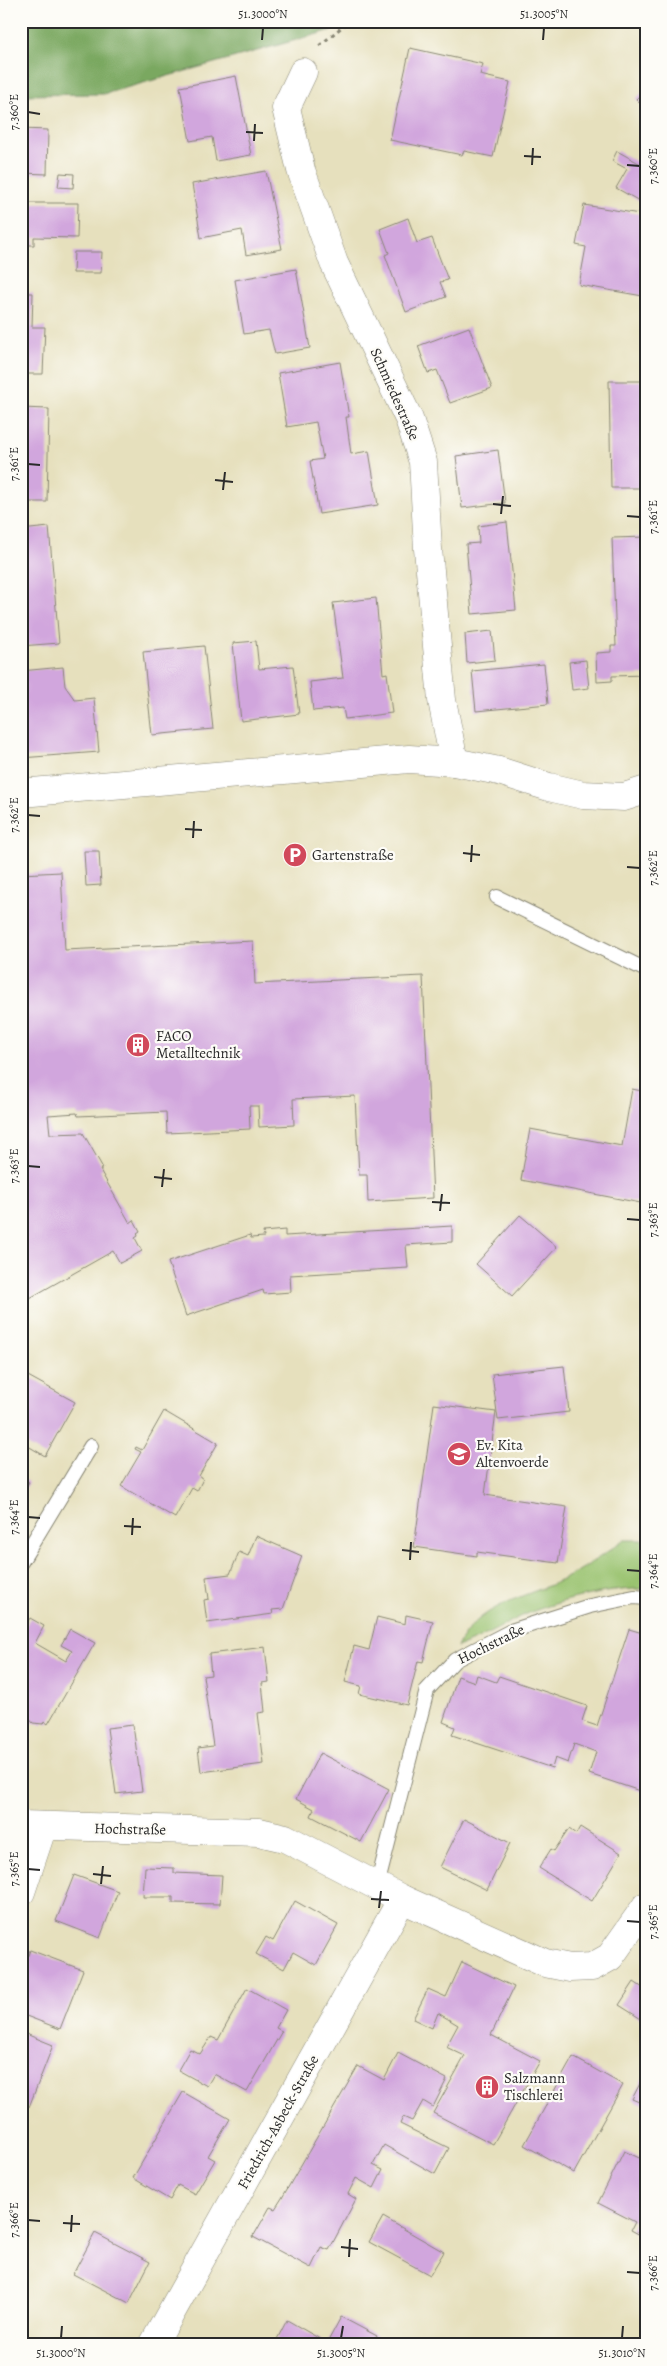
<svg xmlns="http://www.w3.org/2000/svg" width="667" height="2366" font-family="Alegreya,serif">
	<rect width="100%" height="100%" fill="#fdfcf7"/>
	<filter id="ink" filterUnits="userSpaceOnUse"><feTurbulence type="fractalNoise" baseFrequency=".02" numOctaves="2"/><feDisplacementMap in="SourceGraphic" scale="10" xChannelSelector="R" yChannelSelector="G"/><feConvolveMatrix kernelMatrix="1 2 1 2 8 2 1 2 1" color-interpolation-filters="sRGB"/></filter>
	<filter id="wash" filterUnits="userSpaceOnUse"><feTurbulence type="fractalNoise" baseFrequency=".0096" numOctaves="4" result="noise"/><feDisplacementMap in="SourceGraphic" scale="20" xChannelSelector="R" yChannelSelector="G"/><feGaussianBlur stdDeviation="1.12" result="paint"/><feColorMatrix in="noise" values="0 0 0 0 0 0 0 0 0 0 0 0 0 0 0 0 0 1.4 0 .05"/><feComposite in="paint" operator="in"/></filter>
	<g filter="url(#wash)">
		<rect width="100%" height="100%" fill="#e6e0bd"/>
		<path fill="#99c26e" stroke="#62764c" d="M623,1540H646V1589C611,1588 566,1599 534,1611C507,1621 484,1639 457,1647C477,1605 523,1598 562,1580C584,1569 603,1555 623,1540Z"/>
		<path fill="#7aa861" stroke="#526a46" d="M21,21H364L104,94L21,95Z"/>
		<g id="blocks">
			<g fill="#d1a6dd">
				<path d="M410,48L483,64L480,75L510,82L493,157L464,151L462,155L390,140Z"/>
				<path d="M236,76L251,155L216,161L212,137L190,141L180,87Z"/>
				<path d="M646,89V108L636,99Z"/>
				<path d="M21,129L48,130L47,174L21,173Z"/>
				<path d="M617,151L646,167V198L643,203L616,188L627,169L612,161Z"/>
				<path d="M266,171L282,249L246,255L242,230L201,238L192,184Z"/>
				<path d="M60,173L74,174L73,188L58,187Z"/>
				<path d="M21,203H78L77,238L34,237V245H21Z"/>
				<path d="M584,205L646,215V235L642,257L646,258L643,296L579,285L586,247L576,245Z"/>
				<path d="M408,218L417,243L432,238L448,280L440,282L446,297L406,312L385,255L389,253L380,229Z"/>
				<path d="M74,252H102L101,273H73Z"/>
				<path d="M296,269L310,348L275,354L269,330L244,334L235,280Z"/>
				<path d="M21,293H33L32,327H45L43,374H21Z"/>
				<path d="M469,327L492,388L450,403L437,370L428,373L418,346Z"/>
				<path d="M340,362L349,417H346L351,454L369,451L378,505L319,514L310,461L323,459L316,422L287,427L278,373Z"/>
				<path d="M609,381H646V488H611Z"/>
				<path d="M21,408L49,409L47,502H21Z"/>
				<path d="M498,450L505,503L462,508L456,456Z"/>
				<path d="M507,522L516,610L472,614L466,544L479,543L478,526Z"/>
				<path d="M49,527L59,643L21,646V530Z"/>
				<path d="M646,537V675L612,676V681L597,682L596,653L611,652V646H616L612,538Z"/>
				<path d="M376,598L383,674L387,673L392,713L345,719L343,708L313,711L310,682L343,678L333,603Z"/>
				<path d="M492,631L495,660L467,663L465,634Z"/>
				<path d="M256,641L259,669L293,666L299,714L241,721L233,643Z"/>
				<path d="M204,646L213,729L152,735L143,652Z"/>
				<path d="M586,660L589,688L572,690L569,662Z"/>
				<path d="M544,664L548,704L476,711L472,671Z"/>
				<path d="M63,667L65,686L75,700L94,698L99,752L21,758V671Z"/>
				<path d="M84,851H99L101,885L86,886Z"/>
				<path d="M61,872L65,950L253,941L255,984L423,976L433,1198L368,1202L367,1175H359L355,1096L293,1099L294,1125L259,1127L258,1106H249L250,1129L167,1133L166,1112L78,1116L77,1113L48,1115L50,1134L83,1133L103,1168L100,1170L130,1223L134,1220L140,1231L137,1233L138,1236L135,1238L142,1251L120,1263L113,1251L21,1303V874Z"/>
				<path d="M645,1077L646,1204L521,1180L530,1129L622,1146L632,1089L642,1091Z"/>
				<path d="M520,1215L557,1247L512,1296L476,1264Z"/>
				<path d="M452,1226V1242L406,1245L408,1268L290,1275L291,1292L264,1294L263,1290L186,1316L168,1262L250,1235L251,1238L264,1237L263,1232L285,1230V1236Z"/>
				<path d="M564,1366L569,1412L498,1420L492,1374Z"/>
				<path d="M28,1376L75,1402L45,1456L21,1442V1389Z"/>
				<path d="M434,1404L496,1412L485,1495L567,1507L558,1563L477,1552V1556L414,1547Z"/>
				<path d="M164,1411L218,1443L199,1476L203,1479L197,1491L192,1488L175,1518L121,1486L141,1452L135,1449L136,1447L142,1450Z"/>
				<path d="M21,1478L29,1482L21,1496Z"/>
				<path d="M256,1536L302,1556L283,1609L272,1610L273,1614L207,1623L204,1600L209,1599L206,1577L230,1574L239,1552L248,1556Z"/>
				<path d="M406,1615L433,1621L423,1662L418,1661L407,1705L359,1694L361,1686L345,1682L354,1646L369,1650L377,1617L405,1624Z"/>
				<path d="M30,1618L44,1626L35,1643L66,1661L72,1651L61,1645L70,1629L95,1643L48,1724L44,1721L43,1724L33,1723L26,1715L28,1712L24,1710L26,1707L21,1704V1633Z"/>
				<path d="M629,1629L646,1634V1793L589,1774L596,1752L574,1744L568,1763L555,1758L552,1768L452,1735L455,1727L443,1722L458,1676L475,1682L477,1675L496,1682L499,1676L587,1706L582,1721L597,1726Z"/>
				<path d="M265,1647L269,1682L262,1683L265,1712L258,1713L264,1764L201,1772L198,1748L213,1746L203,1676L211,1675L209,1654Z"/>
				<path d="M133,1725L142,1791L116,1794L107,1728Z"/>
				<path d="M320,1753L389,1789L361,1842L311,1816L314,1809L296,1799Z"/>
				<path d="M464,1819L510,1843L487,1890L440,1867Z"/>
				<path d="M580,1827L621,1853L592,1901L539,1868L551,1849L554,1851L569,1829L576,1834Z"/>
				<path d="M145,1867L174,1868V1873L222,1875L220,1904L173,1903V1897H143Z"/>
				<path d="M74,1875L118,1891L100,1938L56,1921Z"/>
				<path d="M295,1901L338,1925L316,1965L293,1952L284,1969L256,1954L266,1937L273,1941Z"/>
				<path d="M30,1950L83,1970L60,2029L21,2014V1974Z"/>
				<path d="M462,1962L514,1987L491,2035L540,2061L493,2144L433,2113L465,2056L446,2047L458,2025L438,2013L432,2028L413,2019L428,1989L446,1997Z"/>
				<path d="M634,1982L646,1990V2022L619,2005Z"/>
				<path d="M247,1988L286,2010L276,2028L282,2031L247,2092L214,2074L207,2086L178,2070L190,2049L200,2054L211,2037L218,2040Z"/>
				<path d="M21,2032L53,2045L29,2107L21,2104Z"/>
				<path d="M398,2053L447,2079L433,2107L423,2101L412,2121L403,2117L400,2124L449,2148L435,2174L384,2145L373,2165L383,2170L374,2188L356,2178L348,2194L356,2199L329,2250L321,2247L311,2268L253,2237L270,2207L275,2209L282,2198L358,2066L384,2080Z"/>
				<path d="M573,2057L623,2085L574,2173L524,2145Z"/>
				<path d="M646,2072V2105L632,2099Z"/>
				<path d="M183,2092L230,2119L208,2156L215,2160L195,2194L178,2185L170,2200L133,2178Z"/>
				<path d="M624,2151L646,2161L644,2237L631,2230L635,2222L598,2203Z"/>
				<path d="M383,2217L444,2252L430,2275L369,2242Z"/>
				<path d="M21,2232L26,2234L21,2244Z"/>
				<path d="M95,2233L150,2262L129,2303L73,2274Z"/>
				<path d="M341,2317L377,2336L373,2345H274L287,2320L327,2343Z"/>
				<path d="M35,2340L45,2345H32Z"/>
			</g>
		</g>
	</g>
	<g filter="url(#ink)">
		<use href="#blocks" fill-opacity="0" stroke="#888674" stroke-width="1"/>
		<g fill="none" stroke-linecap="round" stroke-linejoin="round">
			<g stroke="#888674" stroke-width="16">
				<g id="service">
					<path d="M497,897L646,970"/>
					<path d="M21,1562L91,1446"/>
					<path d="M377,1886L427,1690L455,1660L511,1631L590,1606L634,1597L646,1598"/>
				</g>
			</g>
			<g stroke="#888674" stroke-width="29">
				<g id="minor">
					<path d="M303,72L286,108L301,170L334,263L409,419L423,462L428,549L442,700L454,762"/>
					<path d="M21,793L409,759L454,762L499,771L549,787L583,795L624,797L646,790"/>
					<path d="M21,1825L259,1832L285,1838L402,1899L545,1963L570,1968L592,1967L610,1957L646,1906"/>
					<path d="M21,1892L43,1826"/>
					<path d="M153,2345L402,1899"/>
				</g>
			</g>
			<path stroke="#888674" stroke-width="3" stroke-dasharray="4 4" stroke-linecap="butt" d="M319,46L349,21"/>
			<use href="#service" stroke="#fff" stroke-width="14"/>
			<use href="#minor" stroke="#fff" stroke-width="28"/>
		</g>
	</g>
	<path fill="none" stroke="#2b2b2b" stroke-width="2" d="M262,40L263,28M543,40L544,28M28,112L40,114M246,132L263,133M254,141L255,124M524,156L541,157M532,165L533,148M627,165L640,166M28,464L40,465M215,480L233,482M223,490L225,472M493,504L511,506M501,514L503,496M627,516L640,517M28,815L40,816M185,829L202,830M193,838L194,821M463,853L480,855M471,862L472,845M627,867L640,868M28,1166L40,1167M154,1177L172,1179M162,1187L164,1169M432,1202L450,1203M440,1211L442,1194M627,1219L640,1220M28,1517L40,1518M124,1526L141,1527M132,1535L133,1518M402,1550L419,1552M410,1560L411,1542M627,1570L640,1571M28,1869L40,1870M93,1874L111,1876M101,1884L103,1866M371,1899L389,1900M379,1908L381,1891M627,1921L640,1922M28,2220L40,2221M63,2223L80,2224M71,2232L72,2215M341,2247L358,2249M349,2257L350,2239M627,2272L640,2273M61,2338L62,2326M341,2338L343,2326M622,2338L623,2326"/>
	<defs>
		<g id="parking-disc" transform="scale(1.25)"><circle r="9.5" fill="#d1495b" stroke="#fdfcf7"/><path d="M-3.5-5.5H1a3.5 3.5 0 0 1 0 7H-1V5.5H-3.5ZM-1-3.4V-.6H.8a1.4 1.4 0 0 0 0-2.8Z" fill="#fff"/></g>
		<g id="building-disc" transform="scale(1.25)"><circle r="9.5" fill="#d1495b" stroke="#fdfcf7"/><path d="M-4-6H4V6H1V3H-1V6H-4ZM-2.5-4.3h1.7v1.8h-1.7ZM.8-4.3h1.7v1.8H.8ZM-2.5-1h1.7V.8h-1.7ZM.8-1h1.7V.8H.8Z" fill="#fff"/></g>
		<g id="school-disc" transform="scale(1.25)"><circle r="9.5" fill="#d1495b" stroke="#fdfcf7"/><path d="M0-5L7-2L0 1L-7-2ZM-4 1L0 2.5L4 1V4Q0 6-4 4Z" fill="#fff"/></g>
	</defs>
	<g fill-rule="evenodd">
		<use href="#parking-disc" x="295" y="855"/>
		<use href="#building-disc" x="138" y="1045"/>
		<use href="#school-disc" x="459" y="1454"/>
		<use href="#building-disc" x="487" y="2087"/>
	</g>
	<g text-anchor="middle" stroke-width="4.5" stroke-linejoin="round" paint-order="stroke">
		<g font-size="15" fill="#2b2b2b" stroke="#fdfcf7">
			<text transform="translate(395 394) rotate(66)" y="5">Schmiedestraße</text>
			<text transform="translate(491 1644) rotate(-26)" y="5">Hochstraße</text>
			<text transform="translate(130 1829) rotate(1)" y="5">Hochstraße</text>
			<text transform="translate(278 2122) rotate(-61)" y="5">Friedrich-Asbeck-Straße</text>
		</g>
		<g font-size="15" fill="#2b2b2b" stroke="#fdfcf7" text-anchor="start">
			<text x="312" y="860">Gartenstraße</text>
			<text x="156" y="1041">FACO<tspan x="156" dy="17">Metalltechnik</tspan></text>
			<text x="476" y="1450">Ev. Kita<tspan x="476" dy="17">Altenvoerde</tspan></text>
			<text x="504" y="2083">Salzmann<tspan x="504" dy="17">Tischlerei</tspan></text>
		</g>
	</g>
	<rect width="667" height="2366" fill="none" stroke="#fdfcf7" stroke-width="55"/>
	<rect x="28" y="28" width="612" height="2310" fill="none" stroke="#2b2b2b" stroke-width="2"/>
	<g font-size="12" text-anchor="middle" fill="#2b2b2b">
		<text x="263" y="18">51.3000°N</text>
		<text x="544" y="18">51.3005°N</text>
		<text transform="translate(14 112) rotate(-90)" y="4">7.360°E</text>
		<text transform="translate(653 166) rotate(-90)" y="4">7.360°E</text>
		<text transform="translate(14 464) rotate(-90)" y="4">7.361°E</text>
		<text transform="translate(653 517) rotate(-90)" y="4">7.361°E</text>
		<text transform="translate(14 815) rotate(-90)" y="4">7.362°E</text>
		<text transform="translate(653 868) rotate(-90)" y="4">7.362°E</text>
		<text transform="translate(14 1166) rotate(-90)" y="4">7.363°E</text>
		<text transform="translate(653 1220) rotate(-90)" y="4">7.363°E</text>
		<text transform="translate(14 1517) rotate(-90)" y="4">7.364°E</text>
		<text transform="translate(653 1571) rotate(-90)" y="4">7.364°E</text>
		<text transform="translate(14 1869) rotate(-90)" y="4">7.365°E</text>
		<text transform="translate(653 1922) rotate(-90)" y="4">7.365°E</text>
		<text transform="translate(14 2220) rotate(-90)" y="4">7.366°E</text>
		<text transform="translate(653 2273) rotate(-90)" y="4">7.366°E</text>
		<text x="61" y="2357">51.3000°N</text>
		<text x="341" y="2357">51.3005°N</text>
		<text x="622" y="2357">51.3010°N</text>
	</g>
</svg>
